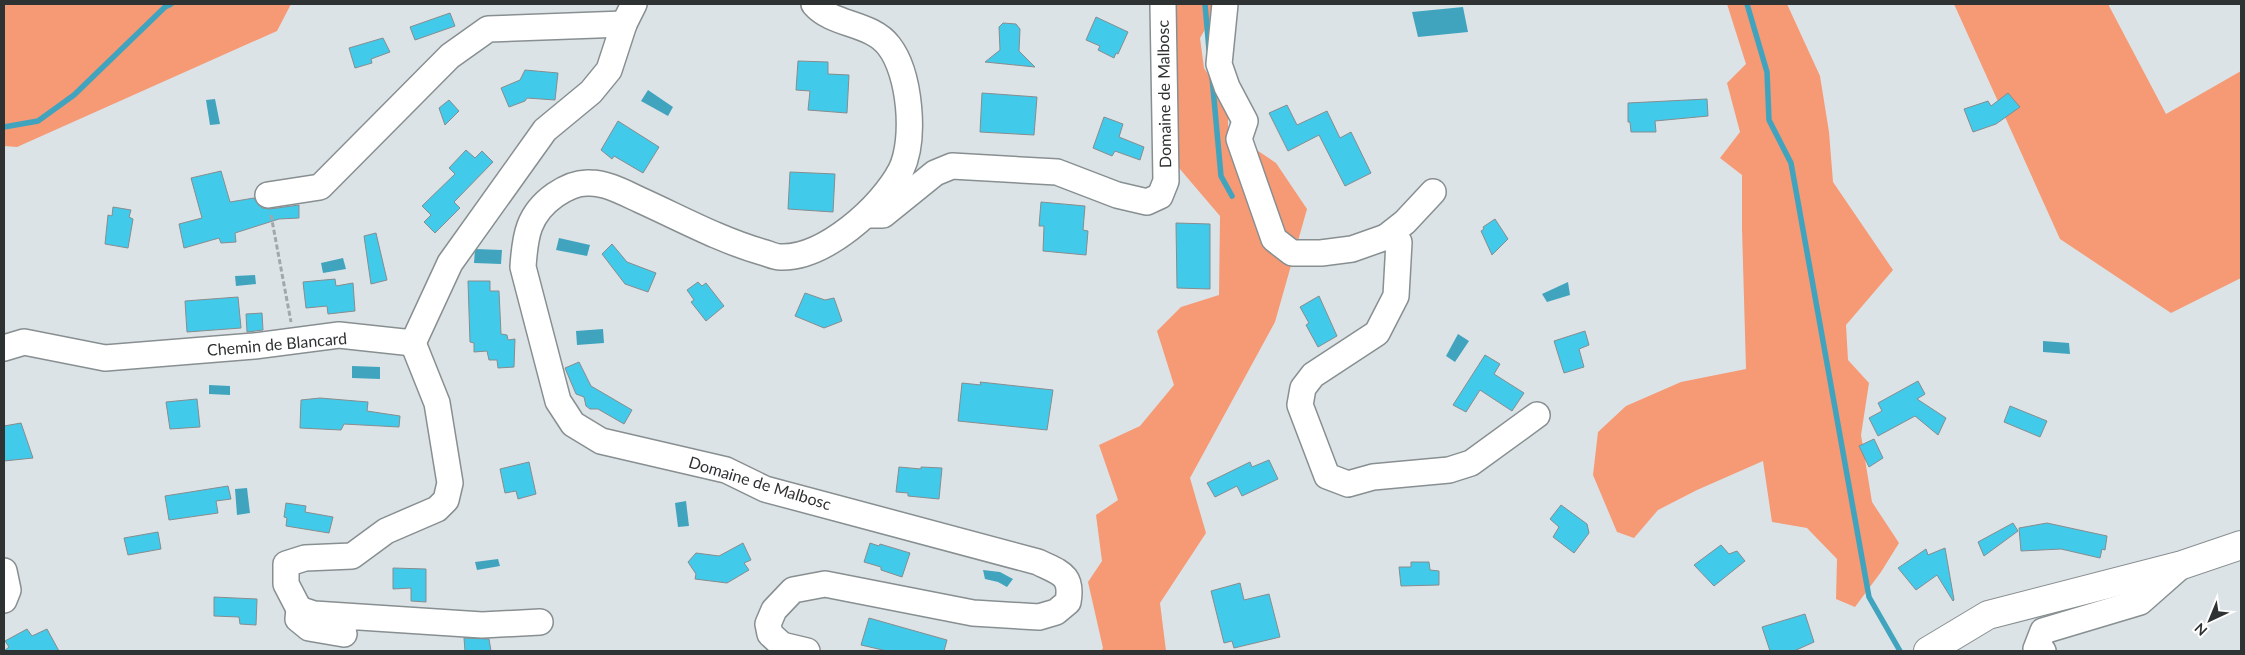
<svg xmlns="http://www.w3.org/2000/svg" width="2245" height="655" font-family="Lato,sans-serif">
	<rect width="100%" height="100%" fill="#dce3e6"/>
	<g fill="#f69975">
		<path d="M4,4H291L277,31L17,147L4,146Z"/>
		<path d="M1175,4H1214V14L1200,38L1204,68L1228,106V131L1276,163L1307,209L1275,322L1190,478L1206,533L1160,603L1166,651H1101L1103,648L1088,582L1102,561L1096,515L1118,500L1099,445L1140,426L1174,385L1157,331L1181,307L1219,295L1220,216L1179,168Z"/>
		<path d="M1727,4H1787L1820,76L1829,132L1833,182L1893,270L1846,325L1848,360L1869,383L1861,435L1872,502L1899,543L1881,572L1855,607L1836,599L1837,559L1807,528L1772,522L1763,461L1697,490L1658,510L1634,538L1617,532L1593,475L1598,432L1626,406L1681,382L1746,369L1742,228V175L1720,158L1740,132L1727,83L1746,64Z"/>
		<path d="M1954,4H2108L2166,114L2241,71V278L2171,313L2060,239Z"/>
	</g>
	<g fill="#41a4be">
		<path d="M1463,7L1468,32L1418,37L1412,12Z"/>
		<path d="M648,90L673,107L668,116L641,101Z"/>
		<path d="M215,99L220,124L210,125L206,100Z"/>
		<path d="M559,238L590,245L587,256L556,250Z"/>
		<path d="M475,249L502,250L501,264L474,263Z"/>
		<path d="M343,258L346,269L323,273L321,263Z"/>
		<path d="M255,275L256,284L236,286L235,276Z"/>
		<path d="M1568,282L1570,295L1547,302L1542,294Z"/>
		<path d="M603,329L604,343L577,345L576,331Z"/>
		<path d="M1458,334L1469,341L1455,362L1446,356Z"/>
		<path d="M2043,341L2069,343L2070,354L2043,352Z"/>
		<path d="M352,366L380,367V379L352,378Z"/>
		<path d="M209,385L230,386V395L209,394Z"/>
		<path d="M247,488L250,513L237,515L235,489Z"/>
		<path d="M686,501L689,526L678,527L675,503Z"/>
		<path d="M498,559L500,566L477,570L475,562Z"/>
		<path d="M983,570L1000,572L1013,579L1007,587L998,582L985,579Z"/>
	</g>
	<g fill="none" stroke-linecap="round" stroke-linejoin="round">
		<g stroke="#41a4be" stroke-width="5.5">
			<path d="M1205,4L1209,50"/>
			<path d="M1747,4L1767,72L1769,120L1791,163L1869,597L1900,651"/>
			<path d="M1212,77L1221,176L1232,196"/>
			<path d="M4,127L38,121L74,95L165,7L171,4"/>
		</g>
	</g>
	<g fill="#42caeb" stroke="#868d8f">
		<path d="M450,13L455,26L415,40L410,27Z"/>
		<path d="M1096,17L1128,32L1118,54L1116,53L1114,58L1098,50L1100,46L1086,40Z"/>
		<path d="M1003,23L1016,24L1020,29L1019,51L1035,67L985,62L1000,50L999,27Z"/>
		<path d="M383,38L390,52L371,59L372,63L355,68L349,48Z"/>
		<path d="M798,61L828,62V74L849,75L847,113L808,110L810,91L796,90Z"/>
		<path d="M525,70L558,73L555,100L527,98L525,101L509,107L501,88L520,80Z"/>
		<path d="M982,93L1037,97L1034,135L980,132Z"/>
		<path d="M2008,93L2020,107L1996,124L1973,132L1964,109L1988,101L1991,106Z"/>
		<path d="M1707,99L1708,116L1655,121L1656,132H1631L1630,122H1628V103Z"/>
		<path d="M449,100L459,111L445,125L439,108Z"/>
		<path d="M1287,105L1297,125L1327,111L1340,138L1351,132L1371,173L1345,186L1319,135L1288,151L1269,113Z"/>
		<path d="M1104,117L1123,124L1119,137L1144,147L1140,160L1115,151L1112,156L1093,148Z"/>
		<path d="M618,121L659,147L643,173L614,156L612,159L601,150Z"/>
		<path d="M466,150L475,158L482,151L493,162L454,202L460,208L435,233L424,222L431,215L422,206L455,174L449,168Z"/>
		<path d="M221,171L230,202L254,198L262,208L270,209L299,205V218L279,219L235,233L236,242L221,243L219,238L184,248L179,224L202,218L191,178Z"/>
		<path d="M790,172L835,174L833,212L788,209Z"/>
		<path d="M1041,202L1085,206L1083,230L1088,231L1086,255L1043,251L1044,226H1039Z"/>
		<path d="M113,207L131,210L129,217L133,219L128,248L105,244L108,215L112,216Z"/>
		<path d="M1495,219L1508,239L1492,255L1481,231L1484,229L1483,227Z"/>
		<path d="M1176,223L1210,224V289L1177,288Z"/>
		<path d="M376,233L387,280L371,284L364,236Z"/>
		<path d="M612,244L627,262L656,273L648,292L625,284L602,254Z"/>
		<path d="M335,279L336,286L353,283L355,311L328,314L327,306L306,308L303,282Z"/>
		<path d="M468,281H490V291H499L501,334L507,335L508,340L515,339L514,367L498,368L497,360H489L487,351L474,352V343L470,342Z"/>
		<path d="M698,282L702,286L706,283L724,306L706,321L691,302L694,300L687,290Z"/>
		<path d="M805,293L825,300L834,298L842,321L824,328L795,316Z"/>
		<path d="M1319,296L1337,336L1318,347L1306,325L1309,323L1300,307Z"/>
		<path d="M238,297L241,328L187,332L185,301Z"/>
		<path d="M262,313L263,330L247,332L246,314Z"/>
		<path d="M1585,331L1589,345L1579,349L1584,367L1564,373L1554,341Z"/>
		<path d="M1485,355L1500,364L1494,374L1524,393L1512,411L1480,390L1466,412L1453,405Z"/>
		<path d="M579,362L591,386L632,410L624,424L598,409H590L586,406L584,397L576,394L565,368Z"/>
		<path d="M1918,381L1925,394L1917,399L1946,418L1938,435L1915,416L1878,436L1869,418L1882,411L1878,403Z"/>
		<path d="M980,382L1053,390L1047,430L958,421L962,383L981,385Z"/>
		<path d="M320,398L368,402L367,411L400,416L399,427L344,424L341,430L300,428L301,400Z"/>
		<path d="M197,399L200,427L170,429L166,402Z"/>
		<path d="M2010,406L2047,421L2040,437L2004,422Z"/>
		<path d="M21,423L33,458L4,461V426Z"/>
		<path d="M1874,439L1883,458L1869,467L1859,446Z"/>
		<path d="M1269,460L1278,479L1242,496L1237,486L1215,497L1207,483L1250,462L1252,467Z"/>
		<path d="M529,462L536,494L518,499L516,491L505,493L500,469Z"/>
		<path d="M899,467L921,469V467L942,468L939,499L908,496V493L896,492Z"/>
		<path d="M228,486L231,499L216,501L218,513L169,520L165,496Z"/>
		<path d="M286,503L306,506L305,512L333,517L329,533L286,526L287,518L284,517Z"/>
		<path d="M1561,505L1587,524L1589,533L1574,553L1553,537L1559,527L1550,519Z"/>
		<path d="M2013,523L2018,531L1984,556L1978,542Z"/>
		<path d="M2047,523L2107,536L2105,550L2102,549L2100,558L2061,549L2021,551L2019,528Z"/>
		<path d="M158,532L161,549L128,555L124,538Z"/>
		<path d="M743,543L751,560L744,563L749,570L727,583L695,579L696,574L688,562L696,553L719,556Z"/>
		<path d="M870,543L879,546L880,544L910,553L902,577L881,570V567L864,562Z"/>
		<path d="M1721,545L1729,554L1737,551L1745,561L1714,586L1694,565Z"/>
		<path d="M1945,548L1954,600L1953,601L1937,575L1916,590L1898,568L1926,549L1928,555Z"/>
		<path d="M1411,562H1429L1430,570L1439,571V585L1401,586L1399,567H1411Z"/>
		<path d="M393,568L426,569V602L411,601V588L393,589Z"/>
		<path d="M1240,583L1244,600L1269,594L1280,637L1234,648L1232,641L1224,643L1211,591Z"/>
		<path d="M214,597L257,599L256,625L240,624L239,617L214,616Z"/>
		<path d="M1805,614L1814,642L1794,651H1770L1762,627Z"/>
		<path d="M869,618L947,640L944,651H887L861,645Z"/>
		<path d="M27,629L32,636L47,629L59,651H4L9,647L5,641Z"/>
		<path d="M464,638L489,639L491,651H465Z"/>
	</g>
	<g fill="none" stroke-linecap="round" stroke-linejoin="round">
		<g stroke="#888f91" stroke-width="28">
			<g id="minor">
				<path d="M1225,4L1219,64L1227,87L1245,121L1239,139L1274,239L1292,253H1321L1352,249L1386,237L1399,242L1396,296L1377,333L1313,375L1303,388L1300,405L1327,476L1348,484L1373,477L1449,470L1471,463L1537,415"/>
				<path d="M268,195L320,187L450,56L488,29L624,24"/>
				<path d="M870,215H883L935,173L952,166L1057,172L1117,195L1147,202L1160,196L1166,181L1163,4"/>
				<path d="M1386,237L1405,222L1433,192"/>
				<path d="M4,348L24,342L105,358L254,346L339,335L413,343L450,263L545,130L591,92L609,70L624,24L634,4"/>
				<path d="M4,571L8,590L4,600"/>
				<path d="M299,609L286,584V564L305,558L352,556L386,531L437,509L446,500L450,483L437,403L413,343"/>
				<path d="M344,634L309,628L298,619L299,609L314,614L482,625L540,622"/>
				<path d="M807,651L782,645L770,634L768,624L774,610L793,590L825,584L973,613L1039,617L1056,612L1068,602C1073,574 1060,573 1038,562L765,489L726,470L601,441L573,424L558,401L523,267C525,236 528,214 555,195C565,188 578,182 590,183C607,183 625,193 640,200C680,218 720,240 762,252C767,253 774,257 780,257C824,259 882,207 901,170C916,139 910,73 889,46C871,22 833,26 814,4"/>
				<path d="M2043,651L2036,649L2043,631L2140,602L2182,565"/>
			</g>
		</g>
		<g stroke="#888f91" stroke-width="30">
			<path id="major" d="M1928,651L1988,615L2182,565L2241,545"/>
		</g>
		<path stroke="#a2a7a9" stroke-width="3" stroke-dasharray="5 2.5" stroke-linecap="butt" d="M271,215L291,322"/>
		<use href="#minor" stroke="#fff" stroke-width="25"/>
		<use href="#major" stroke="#fff" stroke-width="28"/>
	</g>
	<g text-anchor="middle" stroke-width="4.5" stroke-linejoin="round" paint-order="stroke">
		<g font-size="16" fill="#2f3232" stroke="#fff">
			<text transform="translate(1164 94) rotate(-91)" y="6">Domaine de Malbosc</text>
			<text transform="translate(277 344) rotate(-5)" y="6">Chemin de Blancard</text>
			<text transform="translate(760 483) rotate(17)" y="6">Domaine de Malbosc</text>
		</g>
	</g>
	<rect width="2245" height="655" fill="none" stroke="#2f3232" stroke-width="10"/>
	<g transform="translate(2210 620) rotate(224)" stroke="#ffffff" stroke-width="4" paint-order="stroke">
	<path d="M0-4L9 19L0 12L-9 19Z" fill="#2f3232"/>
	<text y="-8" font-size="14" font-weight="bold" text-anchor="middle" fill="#2f3232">N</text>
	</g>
</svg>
